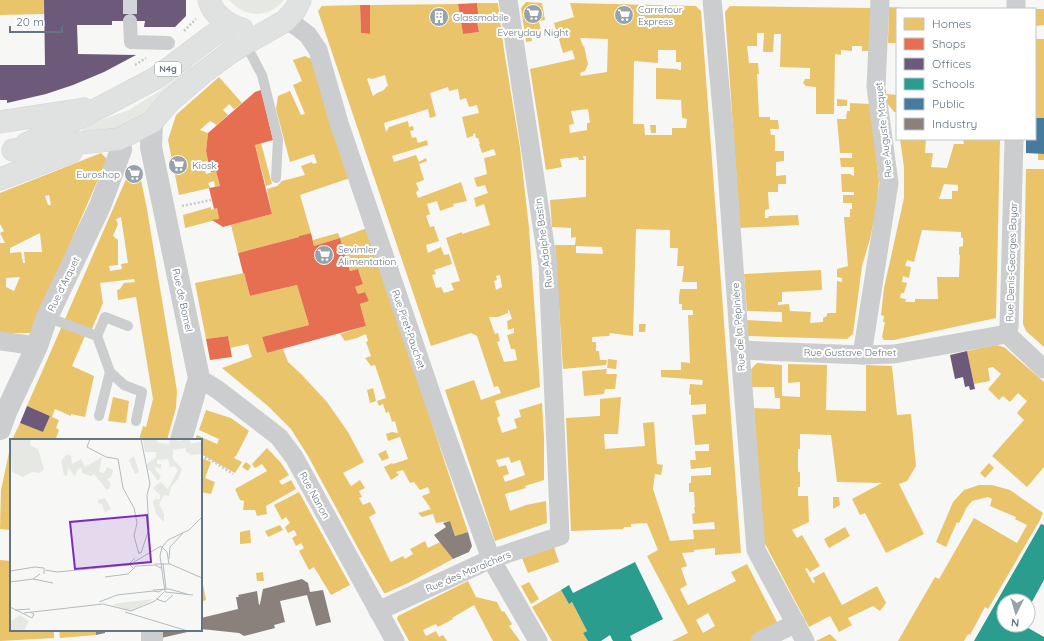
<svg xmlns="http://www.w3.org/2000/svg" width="1044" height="641" font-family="Quicksand,sans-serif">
	<rect width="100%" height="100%" fill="#f7f7f6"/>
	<g fill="#e6e9e3">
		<path d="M229,0H284C268,19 245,18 229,0Z"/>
		<path d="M191,66L196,72L135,123L117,131L83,135L82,127L129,110L161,90Z"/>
	</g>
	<g fill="#e9c46a" fill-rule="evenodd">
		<path d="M0,0H44L45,14L0,15Z"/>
		<path d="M526,2L542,3L545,20L539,21L541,31L531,33L532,41L526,42L521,8Z"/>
		<path d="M477,3H498L504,50L520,148L529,228L540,387L495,401L500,416L497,418L502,433L517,428L514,419L521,417L519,410L542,403L544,437V480L525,486L526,488L505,494L510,511L526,505L546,501L547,523L495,541L445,390L474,380L481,400L501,393L498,386L494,387L477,336L471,333L431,346L318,11L322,6L360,5L361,33L370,34V5L458,4L463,34L479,32L477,21H479ZM385,75L388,86L386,87L384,90L377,93L373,96L367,79L369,78L372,79ZM448,87L449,91L458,89L460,100L466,98L469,107L477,105L479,113L462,117L467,138L473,136V134L475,133L476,138H478L480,144H479L482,153L494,149L496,155L484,158L487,174L474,178L477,187L485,185L488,193L474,198L476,207L484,204L490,225L462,234V232L446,238L460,281L451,283L454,290L444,293L441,287L436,288L432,275L436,274L434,270L452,264L449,254L444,255L441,247L428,253L426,245L439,241L434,226L430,227L426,216L430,214L427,204L437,201L440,211L454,206L453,204L467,201L461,182L418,198L416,192L419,190L416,183L424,180L419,164L427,161L426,158L419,162L416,155L394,162L392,156L428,145L427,140L418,143L416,137L412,138L410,131L414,130L413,126L409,127L408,121L389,127L386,132L384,123L428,109L430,118L436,116L430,93ZM500,275L502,287L496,290L494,281L497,280L496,276ZM508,310H509L512,319L507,321L508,330L514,328V333L507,335L511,349H515L517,360L504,362L497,342L500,341L498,333L495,334L489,317H498L508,313ZM509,457L511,463L520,460L525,475L505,482L503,476L509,474L506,465L499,467L496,460Z"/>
		<path d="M570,3L696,6L701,11L741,553L715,555V548L694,550V552L682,553L687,566L681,568L687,585L680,589L688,605L736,581L731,572L747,564L779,626L751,641H672L688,633L647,556L658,550L647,523L631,524V527H624L623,529L571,531L566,418L600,416V399L621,397L618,434H604L605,449L645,446L643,423L654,422L657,464L663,465L661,475L655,474L653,489L670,541L694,539L693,530L715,529L714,522L693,524L692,514L695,513L694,507H695L694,492H689V483H691V476L711,475V467L691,469L690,460H696L695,451H709V444L695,445L692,415L706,414V404L691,405V395L689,394L690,384L702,385L703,380L661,377V370H681V362L690,363L688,315H693V310H682V304H679V297L680,289H697V282H682L684,266H677L678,248H670V230L636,229L633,336L610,333L609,336L592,337V342H596V351H599L600,360H607L606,365L563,369L555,245H575L576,237L571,238V228L552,227L550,200L586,197V156H583L584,160H579L578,157L560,159L562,167L546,170L530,69L575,59L572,50L563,53L554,23L574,17ZM580,38L608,39L607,72L581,76L580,73L585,71L588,64L584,46H583ZM658,50H676V62H681V70H678V69L656,68V99L681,100L682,118L687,119L686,128H672V135H645L644,124H633L634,61L658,63ZM588,109L590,123H587V130L570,133L569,125L574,124L571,111ZM576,246L602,247L603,254L576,253ZM708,613L715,626L703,633L696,620Z"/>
		<path d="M730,6L871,8V51H862V46H852V51L841,50V55L835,54L834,114H816V87L806,86L803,83L805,79H810V68L780,67L781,34H774L773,52H763L764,33H757V46H747L749,63H758L759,74H757L759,117H770V120H778L779,129H770L771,135H775V151H784V161L776,162V176L786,175V184H778V192H768L769,209L765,210V218H768L769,216L798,215L799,225L740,228L725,12Z"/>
		<path d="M889,7L905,8V9H897V43H888Z"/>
		<path d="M1036,9H1044V25L1035,26V10Z"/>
		<rect x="1035" y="39" width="9" height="79"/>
		<path d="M305,56L311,59L350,178L300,195L311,233L299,236V237L238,253L231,225L272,214L267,189L277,186L282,181L305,175L301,166L312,162L313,164L317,163L314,154L290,162L276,109L278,96L290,91L301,115L305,114L293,85L302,81L293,60Z"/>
		<path d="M219,77L242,103L234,109L229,104L223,110L228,115L217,125L210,121L200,130L208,133L206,151L208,161L199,163L200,168L204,167L206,174L216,171L220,186L215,187L214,181L208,183L210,188L179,195L168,140L176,115Z"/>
		<path d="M887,94L897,95V112H894L887,103Z"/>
		<path d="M837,99L847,100V106H837Z"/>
		<path d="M850,103L870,104L879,181L876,210L870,239L862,266L853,334L847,339L748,336L747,320L782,322V312L747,311L744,274L821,270L822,290L782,292V302H778V305L789,304L790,311L811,312L810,323L823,322V318L827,316V313H836L837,281L842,282V278L837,277V269L848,266L844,217H850V209H852V203H843V195H854V192H842L841,174H851V175L854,176V167H841L840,158H852V153H840L837,119H846L847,111H850Z"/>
		<path d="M650,125H656V133H651Z"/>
		<path d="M900,139H926L925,153H932L933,154L931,167L947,168L954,144H964L963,139H1000L996,318L894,340H884L882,337L885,322H883L884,316L881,315L884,288L904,198V167ZM944,184L958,185V191H952V199H939ZM922,230L961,232V238H963V246L959,247V255H960L959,277H937L938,299H915V302H905L906,299L900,298L901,293H904L907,283L902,282L903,276L909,278L911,267L905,266L907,260L914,262Z"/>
		<path d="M261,143L272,184L266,186L255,145Z"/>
		<path d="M101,153L107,159L31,333H0V243H5L0,233L4,231L0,224V193ZM49,195L51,205H48L45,196ZM40,233L42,252H24L25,263H23L21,252L10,253V248ZM20,277L14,291L6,287V278Z"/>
		<rect x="1038" y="154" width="6" height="6"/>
		<path d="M1026,169H1044V347L1026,331L1023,324Z"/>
		<path d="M130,170H139L147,209L177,391L176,408L167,440H139L143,426L146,427L153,399L136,297L118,300L117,290L120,289L124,283L135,282L134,279L100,283L103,303L91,331L88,329L72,366L94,376L85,417L71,414V416L55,409L52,417L59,420L56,428L59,430L56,438L61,440H12L20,423L43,432L50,416L27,406ZM121,217L128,263L121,264L122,269L110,271L109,266L118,265V240L113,236L118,224L116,219Z"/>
		<path d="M211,207V210L217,208L219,219L185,228L183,215Z"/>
		<path d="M367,228L468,532L455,536L450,521L436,523L433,514L422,517L418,513L431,509L422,496L430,493L428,487L420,490L414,482L410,483L403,470L396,472L399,475L391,480L384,467L392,463L393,464L408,459L400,437L388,441L386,434L392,432L398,433L395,421L392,422L389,412L386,413L383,404L379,406L377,401L386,398L375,365L371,366L365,358L371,356L366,342L368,341L366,334L357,338L345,341L340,334L366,326L360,304L369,301L365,292L358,294L355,287L363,284L358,269L350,271L340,238Z"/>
		<path d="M338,233L340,238L314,246L313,240Z"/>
		<path d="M244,273L250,296L297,285L309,325L262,337L267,353L283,349L288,362L301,374L327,402L348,432L364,462L343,473L351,486L360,480L365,488L359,491L362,497L359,498L363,505L370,502L376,513L369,517L390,561L391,562L403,556L405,559L413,554L410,549L425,541L428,548L440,542L453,559L408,583L386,593H384L359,550L308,456L291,429L268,406L222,368L252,357L248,344L230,348L228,336L206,339L195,283Z"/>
		<path d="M639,324H646L645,332H639Z"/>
		<path d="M996,345L1004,347L1044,382V467L1027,487L992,456L1024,420L1017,413L1027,401L1018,393L1010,402L1003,396L999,400L988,389L1001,374L993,367L988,368L990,381L974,384L967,351Z"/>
		<path d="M608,359L617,360L616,369L607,368Z"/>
		<path d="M757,363L782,365V396L800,397V382L788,383V364L827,365L826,410L866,411V365L892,366L897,415L911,414L916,466L907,481L899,484L924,534L886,553L865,513L860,515L852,499L882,483L837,482L831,435L800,434V449H798V472H800V487H798V496H808L809,522L792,530L797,538L802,535L820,566L810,572L807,568L805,569L813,583L815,582L813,578L824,572L842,605L877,586L886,603L880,611L873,606L848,618L852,625L839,632L830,616L809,627L763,540L754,408L780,409V398H775L774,387H752L751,369Z"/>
		<path d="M607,369L606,374H617L615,389H605L604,394L584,396L582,371Z"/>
		<path d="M373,388L376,401L370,403L367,390Z"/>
		<path d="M113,397L129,401L126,423L108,421Z"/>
		<path d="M206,410L231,418L249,431L236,456H235L234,458L242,462L235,473L201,454V440H195L197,435L217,444L219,439L199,430Z"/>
		<path d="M10,448H11V530L0,529L1,490Z"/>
		<path d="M267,448L281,463L289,475L279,481L282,485L291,480L296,489L266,506L267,514L257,516L255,510H243L244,501L240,500L235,489L267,471L262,464L255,468L252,464Z"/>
		<path d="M386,450L389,458L382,461L378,454Z"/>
		<path d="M201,458L211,462L205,478L215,482L211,494L201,492Z"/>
		<path d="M246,462L251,466L248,471L242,467Z"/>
		<path d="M989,463L994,468L985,478L980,473Z"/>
		<path d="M979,485H992L1010,490L1043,513L1040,520L988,609L985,607L970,635L968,634L964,641H898L935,577L939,579L974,518L1017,543L1027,525L1015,519L1016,517L990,506L992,499L988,497L972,501L967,507L959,523L957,522L946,547L936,542L953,502L964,490Z"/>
		<path d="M299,492L350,585L331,595L314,567L309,570L299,551L304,548L301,543L296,546L292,538L297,535L294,530L288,533L285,527L290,523L286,517L282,520L274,505Z"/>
		<path d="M833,497H839L840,505L833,509Z"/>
		<path d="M280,525L283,530L268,537L265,531Z"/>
		<path d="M845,527L850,536L829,548L824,539Z"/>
		<path d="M250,530L251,543L240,544V532Z"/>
		<path d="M554,547L559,562L528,573L522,558Z"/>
		<path d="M0,560L11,561V630H54V638L0,641Z"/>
		<path d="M263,572L264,581H257L256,573Z"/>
		<path d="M202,579L206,600L201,602V580Z"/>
		<path d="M468,581L476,597L497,602L502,612L504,611L512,624L509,626L520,641H493L474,605L452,618L453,619L438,627L436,624L423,630L426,636L436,631L439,637L443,635L447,641H409L397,619L398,616Z"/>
		<path d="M529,582L539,599L531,604L521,586Z"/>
		<path d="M561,590L569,604L572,602L587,631L583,633L588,641H552L532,607Z"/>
		<path d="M59,630H96V635L60,638Z"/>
		<path d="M830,634L837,641H816Z"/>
	</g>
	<g fill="#e76f51">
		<path d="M477,3L479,21H477L479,32L463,34L458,4Z"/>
		<path d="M360,5H370V34L361,33Z"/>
		<path d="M261,90L273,140L255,145L272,214L223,227L212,220L219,219L217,208L214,209L209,188L220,186L216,171L211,172L208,161L206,151L208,133L255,92Z"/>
		<path d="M311,233L314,246L340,238L350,271L358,269L363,284L355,287L358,294L365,292L369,301L360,304L366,326L267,353L262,337L309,325L297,285L250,296L244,273H243L238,253L299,237V236Z"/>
		<path d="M228,336L232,357L210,360L206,339Z"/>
	</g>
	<g fill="#6d597a">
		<path d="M44,0H186V16L175,27H144L145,21H112V25H77L78,54L136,55L104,72L73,85L46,94L7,103V100H0V65H45Z"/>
		<path d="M967,351L975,389L970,390L969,386L965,387L963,377L955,379L950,355Z"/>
		<path d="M27,406L50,416L43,432L20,423Z"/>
	</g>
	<g fill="#2a9d8f">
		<path d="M1041,524L1044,525V580L1028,609V601H1004V625H1023L1044,637V641H974Z"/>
		<path d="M635,562L663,619L630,636L632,641H613L610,635L601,641H588L583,633L587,631L572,602L569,604L561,590L569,585L573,593Z"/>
	</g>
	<path fill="#457b9d" d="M1035,118H1044V154L1026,153V139H1035Z"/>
	<g fill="#8a817c">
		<path d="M450,521L455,536L468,532L472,546L469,552L453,559L434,535L446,527L443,523Z"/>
		<path d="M302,579L308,583L310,592L323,590L331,622L316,626L307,595L280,601L285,622L274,625L275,628L244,636L239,633L201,629V618L238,609L236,597H239L238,595L257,591L259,605L260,604L263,589Z"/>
		<path d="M96,630H105V633L96,635Z"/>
		<path d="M161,630H192V631L161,638Z"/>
	</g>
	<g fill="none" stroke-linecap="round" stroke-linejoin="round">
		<path stroke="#d2d6d8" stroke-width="14" stroke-dasharray="14 7" stroke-linecap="butt" d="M130,0V21"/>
		<g stroke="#d3d4d4" stroke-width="23">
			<g id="primary">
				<path d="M209,0C213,15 228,25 242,29"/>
				<path d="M0,122L84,109"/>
				<path d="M26,144L103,106L156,78L212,36L230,25"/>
				<path d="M13,150L119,139L152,122L170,101L204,72L231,52L285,21L295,10L300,0"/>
				<path d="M0,179L71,152"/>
			</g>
		</g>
		<g stroke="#c9cacb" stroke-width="2.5" stroke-dasharray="2 2" stroke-linecap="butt">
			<path d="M184,31L196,19"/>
			<path d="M135,65L146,58"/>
			<path d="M182,206L211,200"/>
			<path d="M201,456L211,460L233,474"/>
		</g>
		<g stroke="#cccdce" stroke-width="10">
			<path d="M245,43L262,75L278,139L276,178"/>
			<path d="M47,317L97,336L110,372L124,385L142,392L136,421"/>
			<path d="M97,336L105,317L128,326"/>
			<path d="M99,416L110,372"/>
		</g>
		<path stroke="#cccdce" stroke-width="14" d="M130,21L131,42L168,43"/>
		<g stroke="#cccdce" stroke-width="19">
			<path d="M712,0L725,143L740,350L756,550L805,641"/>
			<path d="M1016,9V0"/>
			<path d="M285,21L295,25L308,35L318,50L339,123L435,405L491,559L538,641"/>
			<path d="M1014,139L1009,327L1007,334L1044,369"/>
			<path d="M0,341L37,346"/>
			<path d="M740,350L862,355L894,354L1007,334"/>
			<path d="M862,355L889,183L876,87L880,0"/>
			<path d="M199,378L218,390L279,437L294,457L395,641"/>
			<path d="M378,611L491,559L560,536L548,265L508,0"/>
			<path d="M760,641L796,623"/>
		</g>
		<g stroke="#cccdce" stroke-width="22">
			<path d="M152,122L151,147L199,378L181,440"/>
			<path d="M0,429L6,412L37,346L47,317L100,206L121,150L119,139"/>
			<path d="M152,630V641"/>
		</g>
		<use href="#primary" stroke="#e0e1e1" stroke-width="22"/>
	</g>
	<defs>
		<g id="supermarket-disc" transform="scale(1)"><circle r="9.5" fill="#97a2a9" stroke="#fff"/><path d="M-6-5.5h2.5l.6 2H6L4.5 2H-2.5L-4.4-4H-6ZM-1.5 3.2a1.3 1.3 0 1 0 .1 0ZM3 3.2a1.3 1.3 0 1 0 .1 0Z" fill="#fff"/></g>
		<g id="building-disc" transform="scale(1)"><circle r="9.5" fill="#97a2a9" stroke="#fff"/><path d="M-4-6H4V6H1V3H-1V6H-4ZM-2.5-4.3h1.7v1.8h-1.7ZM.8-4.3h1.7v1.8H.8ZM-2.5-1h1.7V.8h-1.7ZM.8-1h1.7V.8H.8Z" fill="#fff"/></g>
	</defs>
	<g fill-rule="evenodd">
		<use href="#supermarket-disc" x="533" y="14"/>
		<use href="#supermarket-disc" x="624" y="15"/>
		<use href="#building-disc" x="439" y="17"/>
		<use href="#supermarket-disc" x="178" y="165"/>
		<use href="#supermarket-disc" x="134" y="174"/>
		<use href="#supermarket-disc" x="324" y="255"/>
	</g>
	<g text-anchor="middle" stroke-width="4" stroke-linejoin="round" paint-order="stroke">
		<rect fill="#fff" stroke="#929ea6" stroke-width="1" x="155" y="62" width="26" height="14" rx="3"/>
		<g font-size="9" font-weight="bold" fill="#647480">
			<text x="168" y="72">N4g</text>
		</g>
		<g font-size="10" fill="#647480" stroke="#fff" text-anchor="start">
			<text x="638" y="13">Carrefour<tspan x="638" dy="12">Express</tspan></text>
			<text x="453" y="21">Glassmobile</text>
			<text x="533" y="36" text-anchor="middle">Everyday Night</text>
			<text x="192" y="169">Kiosk</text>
			<text x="120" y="178" text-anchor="end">Euroshop</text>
			<text x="338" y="253">Sevimler<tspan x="338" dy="12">Alimentation</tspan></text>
		</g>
		<g font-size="10" fill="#647480" stroke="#fff">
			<text transform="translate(883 130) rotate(-96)" y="4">Rue Auguste Maquet</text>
			<text transform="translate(543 243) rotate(-97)" y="4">Rue Adolphe Bastin</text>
			<text transform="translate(1011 262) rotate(-88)" y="4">Rue Denis-Georges Bayar</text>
			<text transform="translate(63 284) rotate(-64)" y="4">Rue d'Arquet</text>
			<text transform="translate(183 300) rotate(78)" y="4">Rue de Bomel</text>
			<text transform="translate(738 327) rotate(-94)" y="4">Rue de la Pépinière</text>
			<text transform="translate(409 329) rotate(71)" y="4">Rue Piret-Pauchet</text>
			<text x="850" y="356">Rue Gustave Defnet</text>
			<text transform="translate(315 495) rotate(61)" y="4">Rue Nanon</text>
			<text transform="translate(468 571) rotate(-23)" y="4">Rue des Maraîchers</text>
		</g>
	</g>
	<g transform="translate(10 439)">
		<rect width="192" height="192" fill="#f7f7f6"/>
		<path d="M0,0H21L20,6L28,10L34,30L30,34L22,33L13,38L2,33ZM133,0H145L149,4L159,5L160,0L169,2L179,0L181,5L192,2V15L182,16L176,13V9L163,11V20L172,30L168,40L161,48L159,57L154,56L149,65L154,75V83L146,75L143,63L145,60H150V56L143,49L151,43L158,50L168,31L164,27L160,28L158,20L147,21V25H151V30L146,28L145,30L151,38L148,42L141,32L137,31V25L146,18V13H135ZM57,15L61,17L62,25L71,20L75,28L92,18L89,33L94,34L97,28L103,31L101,38L97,40L101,45L99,50L97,51L84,35L81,37L72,34V29L68,30L65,37L58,29L57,37L54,36L51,22ZM124,17L129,33L125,35L119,21ZM95,59L101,70L95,74L92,65L88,64V61ZM144,160L121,172L102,166L108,164ZM10,176L19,182L14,192H0V183Z" fill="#e6e9e3"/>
		<path fill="none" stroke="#b3bbc0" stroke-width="1" d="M80,0L77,8L96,18L108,20L113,49L124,69L127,84L124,97L129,115M129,113L131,114L139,90L137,56L140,45L131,0M159,120L160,108L173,94M124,123L151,107L157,113L159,125M153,124L156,150M145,125H160L192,139M126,127L145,126L151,129M123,129L119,125L125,119M35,131L47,133L119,126M0,132L25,128L34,129V135M95,138L118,135L126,127M23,140L43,144M0,143L23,140L30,135M143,151L159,150L177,155M183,156L155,153L150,117L152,108L158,101L179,91L192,78M146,160L155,163L163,156M89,163L107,156L143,152L149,153L153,150M0,168L22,179L24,175L20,173M5,171L20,170M115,173L178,192M14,174L93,165L121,172L145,162L154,153"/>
		<path fill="#7b2cbf" fill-opacity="0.15" stroke="#7b2cbf" stroke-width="2" d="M137,76L141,123L65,130L60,83Z"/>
		<rect width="192" height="192" fill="none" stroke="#647480" stroke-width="2"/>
	</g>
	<rect x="896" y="8" width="140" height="132" fill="#ffffff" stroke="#c1c7cc"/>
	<rect x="904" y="18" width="20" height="12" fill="#e9c46a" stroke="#c1c7cc"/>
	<text x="932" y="28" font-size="12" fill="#647480">Homes</text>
	<rect x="904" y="38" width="20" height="12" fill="#e76f51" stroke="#c1c7cc"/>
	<text x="932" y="48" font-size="12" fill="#647480">Shops</text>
	<rect x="904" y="58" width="20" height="12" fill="#6d597a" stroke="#c1c7cc"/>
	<text x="932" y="68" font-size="12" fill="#647480">Offices</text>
	<rect x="904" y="78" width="20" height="12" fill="#2a9d8f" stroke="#c1c7cc"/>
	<text x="932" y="88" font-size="12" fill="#647480">Schools</text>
	<rect x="904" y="98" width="20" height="12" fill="#457b9d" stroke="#c1c7cc"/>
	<text x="932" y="108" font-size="12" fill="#647480">Public</text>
	<rect x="904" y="118" width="20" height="12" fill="#8a817c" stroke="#c1c7cc"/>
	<text x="932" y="128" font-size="12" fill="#647480">Industry</text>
	<g transform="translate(1016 613) rotate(185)"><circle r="19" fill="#ffffff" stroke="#c1c7cc"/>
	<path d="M0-3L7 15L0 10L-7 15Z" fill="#97a2a9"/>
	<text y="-6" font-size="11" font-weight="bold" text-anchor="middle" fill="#647480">N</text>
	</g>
	<path d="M10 26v6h52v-6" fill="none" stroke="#647480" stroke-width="2"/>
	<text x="16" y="26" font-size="12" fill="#647480" stroke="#ffffff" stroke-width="3" paint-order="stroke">20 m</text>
</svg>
